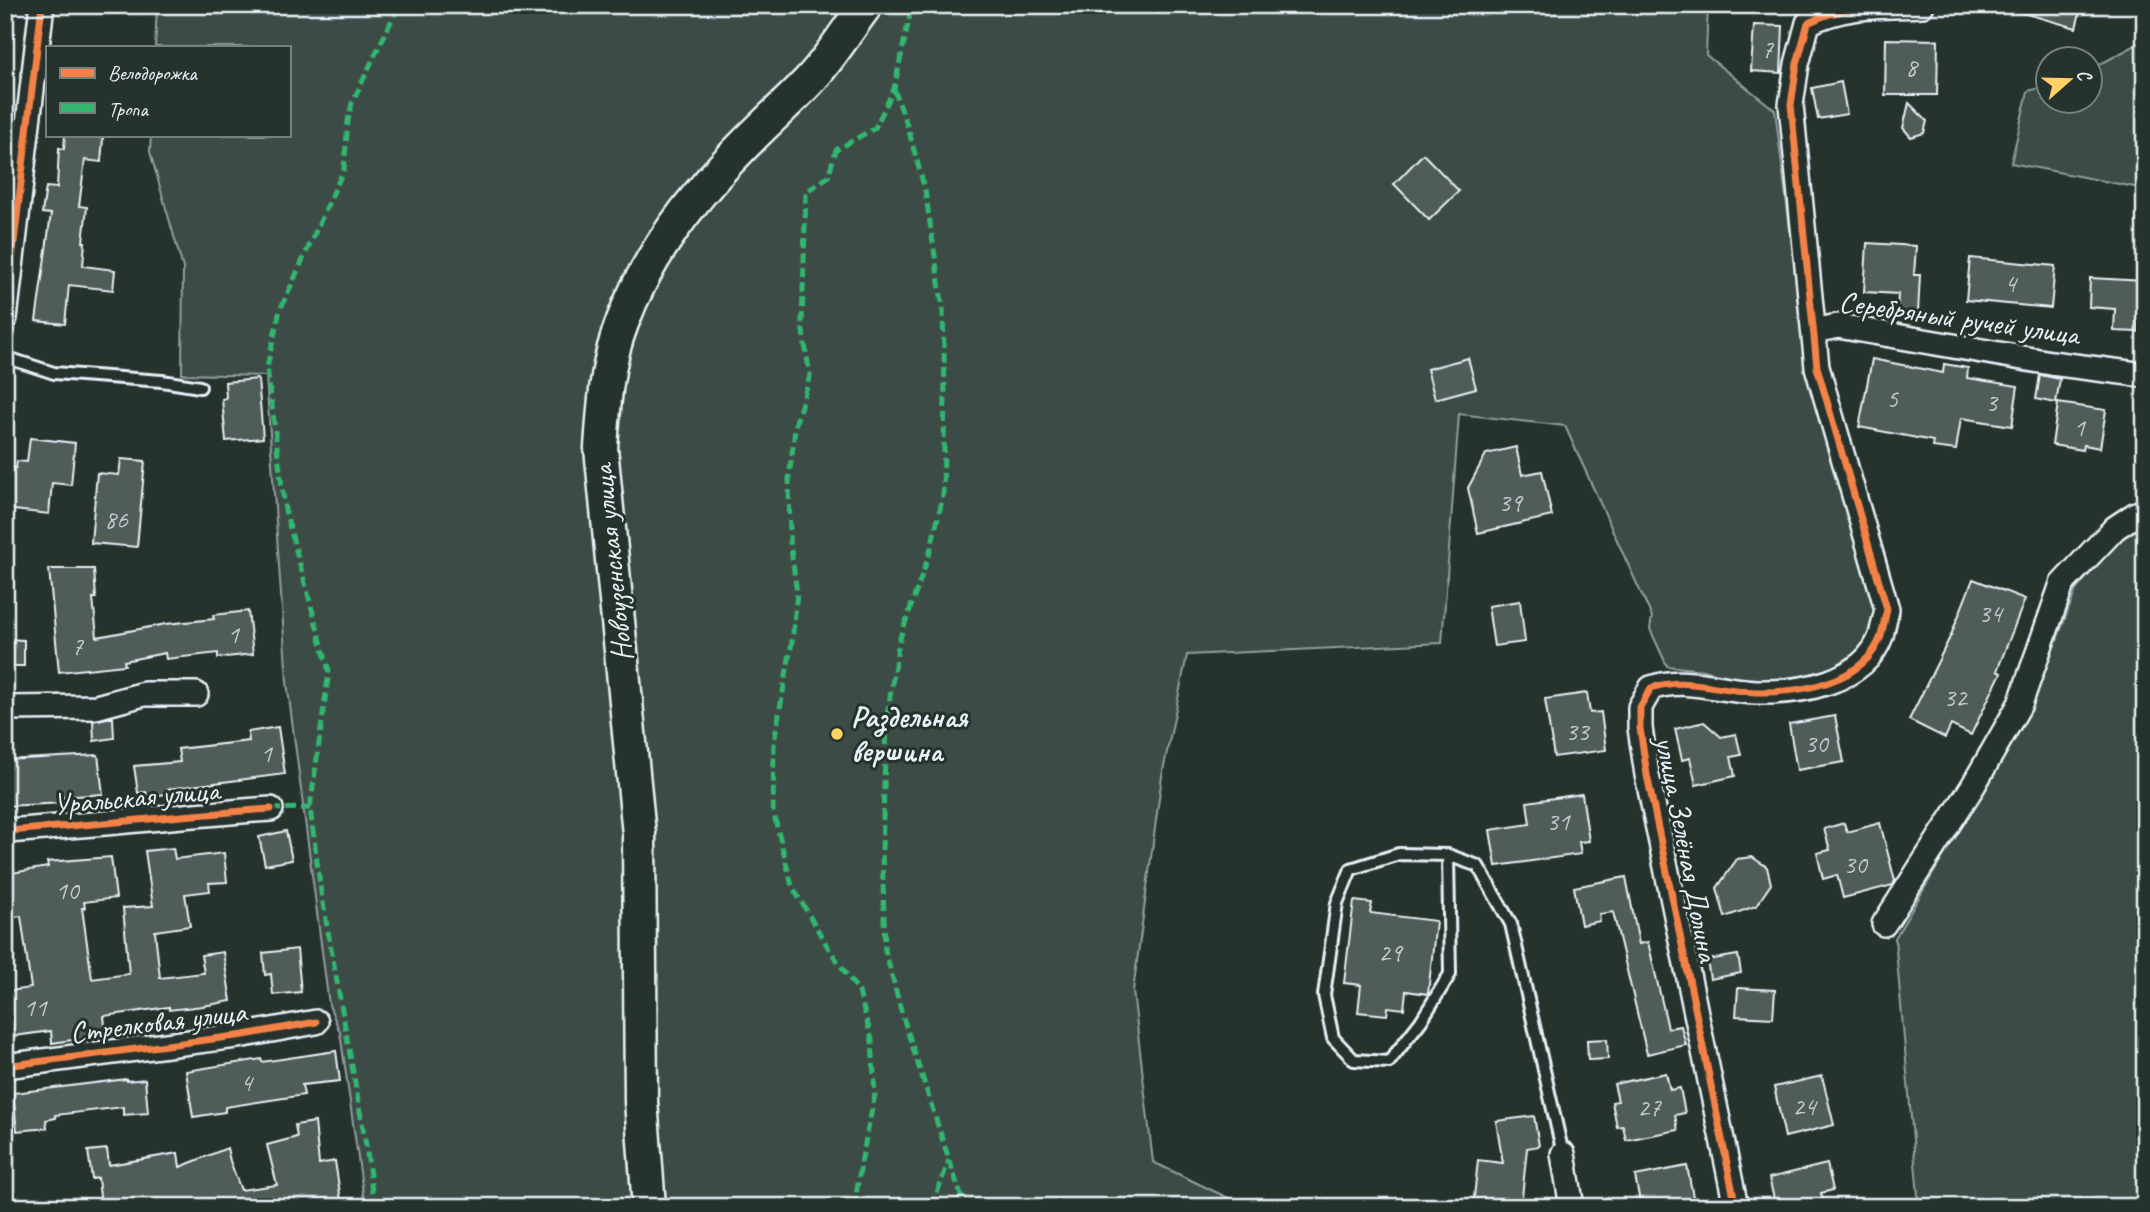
<svg xmlns="http://www.w3.org/2000/svg" width="2150" height="1212" font-family="Caveat,sans-serif">
	<rect width="100%" height="100%" fill="#26332d"/>
	<filter id="ink" filterUnits="userSpaceOnUse"><feTurbulence type="fractalNoise" baseFrequency=".0143" numOctaves="2"/><feDisplacementMap in="SourceGraphic" scale="14" xChannelSelector="R" yChannelSelector="G"/><feConvolveMatrix kernelMatrix="1 2 1 2 8 2 1 2 1" color-interpolation-filters="sRGB"/></filter>
	<g filter="url(#ink)">
		<g fill="#3e4b47" stroke="#939ea0" stroke-width="2">
			<path d="M157,5H850L609,318L591,380L588,444L624,832L626,1102L631,1207H365L340,1032L329,1005L287,682L266,376L182,374L183,268L150,152L151,135H289V47H155Z"/>
			<path d="M885,5H1708L1706,55L1775,110L1808,373L1874,611L1867,636L1856,653L1838,668L1807,676L1755,682L1703,670L1667,666L1650,629L1652,617L1565,426L1459,414L1442,643L1187,655L1162,776L1133,991L1153,1162L1247,1207H662L616,446L620,383L641,315L670,258L695,219L853,51Z"/>
			<path d="M2145,40V189L2011,163L2028,91L2048,86V102H2090L2091,69Z"/>
			<path d="M2145,519V1207H1919L1895,938L2030,710L2076,590L2121,536Z"/>
		</g>
		<g fill="#505c59" stroke="#e8f1f8" stroke-width="2">
			<path d="M2017,5H2082L2076,28L2016,11Z"/>
			<path d="M1754,25L1783,26L1781,73L1751,71Z"/>
			<path d="M1886,39L1938,40L1937,95H1885Z"/>
			<path d="M1841,82L1847,114L1818,119L1812,88Z"/>
			<path d="M1909,103L1927,121L1924,133L1911,137L1903,128Z"/>
			<path d="M65,135H96L95,137L103,138L101,162L85,160L79,206L87,207L83,242H85L83,266L115,270L113,290L69,285L65,324L36,321L51,214L42,213L46,187L57,188L59,148L64,149Z"/>
			<path d="M1423,154L1459,191L1429,220L1394,184Z"/>
			<path d="M1867,243L1916,246L1914,275H1920L1918,313L1897,312L1898,294L1864,292Z"/>
			<path d="M1970,258L2055,266L2051,308L1966,300Z"/>
			<path d="M2090,278L2145,281V311L2139,310L2138,332L2114,331L2115,309L2089,307Z"/>
			<path d="M1468,358L1476,388L1435,399L1427,369Z"/>
			<path d="M1872,359L1943,373L1944,364L1968,368L1967,378L2018,386L2012,426L1961,418L1956,450L1932,447L1933,441L1859,427Z"/>
			<path d="M2040,375L2060,379L2056,403L2036,399Z"/>
			<path d="M258,379L263,438L226,441L222,399L226,398L225,382Z"/>
			<path d="M2058,403L2106,410L2100,448L2084,445L2083,450L2052,445Z"/>
			<path d="M30,438L75,443L71,485L52,483L49,514L5,509V467L16,468L17,461L27,462Z"/>
			<path d="M1516,447L1522,475L1542,471L1552,516L1478,533L1468,488L1486,454Z"/>
			<path d="M121,459L145,461L137,547L91,543L97,473L119,475Z"/>
			<path d="M49,569H94L96,598H93L97,637L166,624L214,619L213,615L248,611L253,654L218,658V653L166,659L165,653L124,661L125,665L59,672Z"/>
			<path d="M1973,579L2025,599L1997,671L2001,673L1971,735L1951,725L1945,738L1909,720L1951,635Z"/>
			<path d="M1520,601L1525,642L1494,646L1488,606Z"/>
			<path d="M5,639L24,640V666H5Z"/>
			<path d="M1587,693L1590,713L1601,712L1606,750L1554,757L1545,699Z"/>
			<path d="M1835,716L1844,762L1797,770L1789,724Z"/>
			<path d="M107,718H113L114,738L94,741L93,721Z"/>
			<path d="M1704,722L1721,737L1736,734L1741,755L1731,757L1735,776L1696,785L1690,758L1682,760L1675,729Z"/>
			<path d="M278,727L285,774L168,789V794L147,796L146,792L138,793L134,766L180,762L178,749L249,741L248,732Z"/>
			<path d="M98,755L103,794L64,797L65,803L5,806V760Z"/>
			<path d="M1582,794L1589,841L1579,842L1581,854L1496,866L1490,830L1530,824L1527,802Z"/>
			<path d="M1844,823L1847,832L1880,823L1895,881L1893,885L1843,898L1837,875L1823,879L1817,853L1830,850L1824,829Z"/>
			<path d="M286,831L292,860L265,865L259,837Z"/>
			<path d="M173,848L175,859L224,853L227,882L209,883L210,891L185,894L190,926L155,931L160,978L204,973L201,955L223,952L231,1001L203,1006L169,1010V1007L104,1016L106,1035L52,1043L51,1031L14,1036L8,991L31,988L21,916L5,919V874L48,867L47,862L111,857L116,898L84,902L85,908H82L92,979L129,974L123,908L153,906L145,851Z"/>
			<path d="M1752,857L1767,867L1771,884L1756,906L1725,917L1717,888L1737,859Z"/>
			<path d="M1626,877L1639,944L1648,942L1668,1028L1681,1026L1686,1045L1647,1054L1613,912L1599,914L1600,921L1581,925L1574,887Z"/>
			<path d="M1354,901L1372,903L1370,913L1436,921L1428,994L1406,991L1404,1009L1388,1007L1387,1015L1358,1012L1361,985L1344,983Z"/>
			<path d="M297,949L301,992L273,995L271,974L265,975L263,953Z"/>
			<path d="M1738,955L1741,973L1710,979L1707,960Z"/>
			<path d="M1738,988L1775,990L1773,1018L1736,1016Z"/>
			<path d="M1607,1039L1608,1059L1588,1060L1587,1040Z"/>
			<path d="M336,1051L340,1081L302,1085L304,1095L225,1107V1112L193,1117L186,1071L261,1059L262,1062Z"/>
			<path d="M1666,1073L1670,1090L1680,1088L1685,1113L1675,1115L1678,1130L1626,1140L1623,1126L1617,1127L1612,1102L1618,1101L1614,1084Z"/>
			<path d="M1822,1076L1834,1125L1785,1137L1774,1087Z"/>
			<path d="M127,1079V1081L145,1079L148,1113L123,1115V1107L55,1115L56,1118L46,1120L47,1128L17,1131L13,1093Z"/>
			<path d="M1534,1116L1539,1146L1527,1148L1521,1207H1473L1478,1160L1503,1163L1496,1121Z"/>
			<path d="M315,1122L319,1164L335,1161L342,1207H101L98,1178L92,1179L88,1151L107,1149L109,1165L178,1153L180,1167L227,1148L230,1161L241,1190L277,1185L267,1145L297,1137L295,1125Z"/>
			<path d="M1827,1164L1833,1190L1821,1193L1825,1207H1776L1769,1178Z"/>
			<path d="M1687,1166L1695,1207H1641L1635,1176Z"/>
		</g>
		<g fill="none" stroke-linecap="round" stroke-linejoin="round">
			<g stroke="#e8f1f8" stroke-width="16">
				<g id="lane">
					<path d="M5,357L54,373L162,381L200,387"/>
					<path d="M1448,855L1450,974L1421,1021L1389,1062L1354,1060L1333,1038L1324,995L1337,903L1351,869L1399,854L1448,855L1478,866L1511,924L1563,1154"/>
				</g>
			</g>
			<g stroke="#e8f1f8" stroke-width="28">
				<g id="street">
					<path d="M5,318L42,5"/>
					<path d="M1814,331L1838,326L2051,363L2145,375"/>
					<path d="M5,708L96,707L144,694H196"/>
					<path d="M5,831C94,825 182,815 271,809"/>
					<path d="M1884,924L1973,786L2020,704L2062,584L2115,528L2136,514L2145,511"/>
					<path d="M5,1066L244,1035L316,1022"/>
					<path d="M1563,1154L1572,1207"/>
					<path d="M1736,1207L1647,775L1640,728V707L1651,688C1687,676 1720,691 1757,692C1800,693 1864,683 1881,636C1883,627 1885,618 1887,609L1817,367L1791,105L1797,64L1808,23C1845,4 1881,7 1922,5"/>
				</g>
			</g>
			<g stroke="#e8f1f8" stroke-width="37">
				<path id="secondary" d="M649,1207L641,1101L639,834L601,448C604,406 606,364 622,323C646,258 692,198 740,149C762,126 786,105 808,82C830,59 847,30 866,5"/>
			</g>
			<use href="#lane" stroke="#26332d" stroke-width="10"/>
			<use href="#street" stroke="#26332d" stroke-width="23"/>
			<use href="#secondary" stroke="#26332d" stroke-width="32"/>
			<g stroke="#33b770" stroke-width="5" stroke-dasharray="10 5" stroke-linecap="butt">
				<path d="M894,89L908,128L925,190L943,309L945,394L943,496L930,552L899,641L886,722L882,851L885,950L902,1014L949,1160L965,1207"/>
				<path d="M271,809L310,808"/>
				<path d="M374,1207L366,1145L321,892L310,808L329,671L285,510L267,367L280,310L344,169L348,121L352,103L399,5"/>
				<path d="M854,1207L862,1158L875,1094L872,1040L859,992L829,949L792,886L773,811L774,742L792,642L797,593L790,542L789,478L796,422L810,376L802,325L806,192L828,177L836,150L875,128L894,89L912,5"/>
				<path d="M932,1207L949,1160"/>
			</g>
			<g stroke="#26332d" stroke-width="11">
				<g id="cycleway">
					<path d="M5,318L42,5"/>
					<path d="M5,831C94,825 182,815 271,809"/>
					<path d="M5,1066L244,1035L316,1022"/>
					<path d="M1736,1207L1647,775L1640,728V707L1651,688C1687,676 1720,691 1757,692C1800,693 1864,683 1881,636C1883,627 1885,618 1887,609L1817,367L1791,105L1797,64L1808,23C1845,4 1881,7 1922,5"/>
				</g>
			</g>
			<use href="#cycleway" stroke="#f48246" stroke-width="7"/>
		</g>
	</g>
	<circle fill="#ffd166" stroke="#26332d" stroke-width="2.5" cx="837" cy="734" r="7"/>
	<g text-anchor="middle" stroke-width="6" stroke-linejoin="round" paint-order="stroke">
		<g font-size="26" fill="#c2ccd0">
			<text x="1767" y="58">7</text>
			<text x="1911" y="76">8</text>
			<text x="2010" y="292">4</text>
			<text x="1892" y="407">5</text>
			<text x="1991" y="411">3</text>
			<text x="2079" y="436">1</text>
			<text x="1510" y="511">39</text>
			<text x="116" y="528">86</text>
			<text x="1990" y="622">34</text>
			<text x="233" y="643">1</text>
			<text x="77" y="655">7</text>
			<text x="1955" y="706">32</text>
			<text x="1577" y="740">33</text>
			<text x="1816" y="752">30</text>
			<text x="266" y="762">1</text>
			<text x="1558" y="830">31</text>
			<text x="1855" y="873">30</text>
			<text x="67" y="899">10</text>
			<text x="1390" y="961">29</text>
			<text x="35" y="1016">11</text>
			<text x="246" y="1091">4</text>
			<text x="1804" y="1115">24</text>
			<text x="1649" y="1116">27</text>
		</g>
		<g font-size="30" fill="#e8f1f8" stroke="#26332d">
			<text transform="translate(1959 318) rotate(8)" y="10">Серебряный ручей улица</text>
			<text transform="translate(612 563) rotate(-96)" y="10">Новоузенская улица</text>
			<text transform="translate(136 797) rotate(-5)" y="10">Уральская улица</text>
			<text transform="translate(1687 849) rotate(79)" y="10">улица Зелёная Долина</text>
			<text transform="translate(158 1022) rotate(-7)" y="10">Стрелковая улица</text>
		</g>
		<g font-size="30" font-weight="bold" fill="#e8f1f8" stroke="#26332d" text-anchor="start">
			<text x="851" y="727">Раздельная<tspan x="851" dy="34">вершина</tspan></text>
		</g>
	</g>
	<rect width="2150" height="1212" fill="none" stroke="#26332d" stroke-width="28"/>
	<rect x="14" y="14" width="2122" height="1184" fill="none" stroke="#e8f1f8" stroke-width="2.5" filter="url(#ink)"/>
	<rect x="46" y="46" width="245" height="91" fill="#26332d" stroke="#747f7e" stroke-width="2"/>
	<rect x="60" y="68" width="35" height="10" fill="#f48246" stroke="#747f7e" stroke-width="2"/>
	<text x="108" y="80" font-size="21" fill="#e8f1f8">Велодорожка</text>
	<rect x="60" y="103" width="35" height="10" fill="#33b770" stroke="#747f7e" stroke-width="2"/>
	<text x="108" y="116" font-size="21" fill="#e8f1f8">Тропа</text>
	<g transform="translate(2069 80) rotate(70)"><circle r="33" fill="#26332d" stroke="#747f7e" stroke-width="2"/>
	<path d="M0-5L12 26L0 18L-12 26Z" fill="#ffd166"/>
	<text y="-10" font-size="19" font-weight="bold" text-anchor="middle" fill="#e8f1f8">С</text>
	</g>
</svg>
